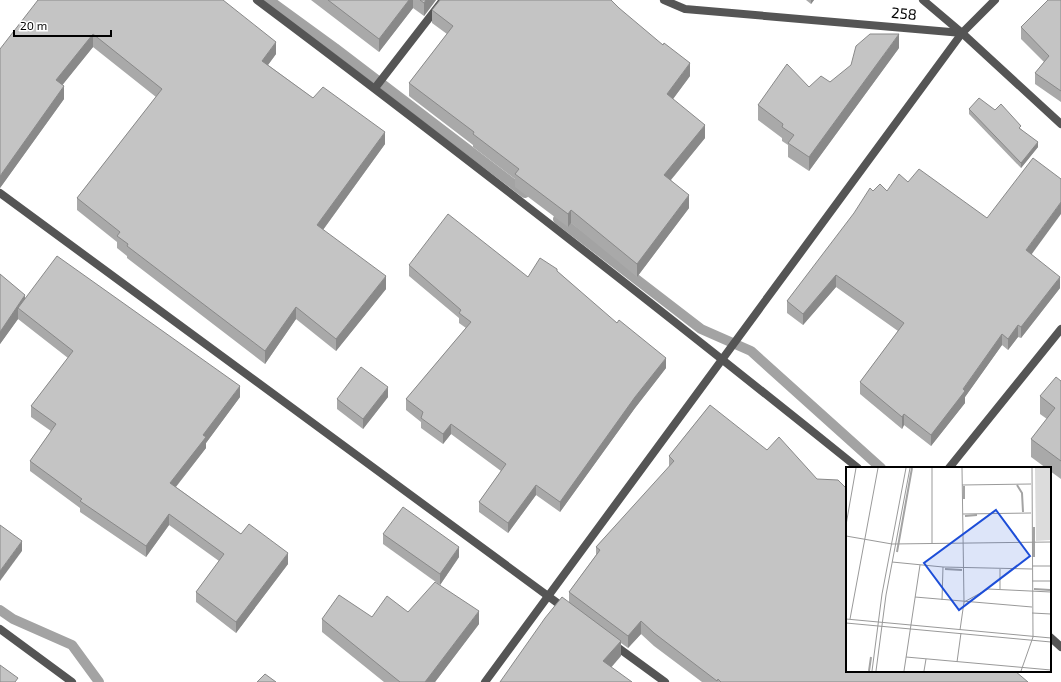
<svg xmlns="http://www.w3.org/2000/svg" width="1061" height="682" font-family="'Exo 2',sans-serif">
	<rect width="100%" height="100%" fill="#fff"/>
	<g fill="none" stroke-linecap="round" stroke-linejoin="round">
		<g stroke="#a3a3a3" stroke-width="10">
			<path d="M269,0L335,48L525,193"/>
			<path d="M558,219L701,329L751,351L881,468"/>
			<path d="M0,610L13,619L72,645L99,682"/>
		</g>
		<g stroke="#555" stroke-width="8">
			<path d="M257,0C460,152 660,309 858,468"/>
			<path d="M664,0L685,9L962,33"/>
			<path d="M923,0L962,33L1061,124"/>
			<path d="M375,88L443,0"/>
			<path d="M0,193L567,610"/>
			<path d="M949,468L1061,329"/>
			<path d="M0,629L72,682"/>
			<path d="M1050,637L1061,647"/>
			<path d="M613,644L665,682"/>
			<path d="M485,682L962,33L995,0"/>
		</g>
	</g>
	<g fill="#a9a9a9">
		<path d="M38,0L276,54L268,65L313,98L385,144L323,230L386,289L336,351L296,319L265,364L127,258V256L117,248V242L77,210V198L156,97L93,47L62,85L64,99L0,188Z"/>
		<path d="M311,0H436L424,16L413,8L379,52Z"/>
		<path d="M806,0H814L811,4Z"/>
		<path d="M1061,0V102L1035,84V73L1044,62L1021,39V27Z"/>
		<path d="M432,10L690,76L673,99L705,138L671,180L689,208L637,277L571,223L568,227L515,187V179L473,147V145L409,96V83L447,34L432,23Z"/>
		<path d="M899,48L809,171L788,157V145L782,141V138L758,120V105L809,87L830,82Z"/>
		<path d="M969,109L1021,129L1038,147L1021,168L969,114Z"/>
		<path d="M908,182L1031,254L1060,288L1021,338L1018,337L1008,350L1002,345L965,397V403L931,446L904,425L902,429L860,394V382L898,331L836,287L803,325L787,313V301L873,191H887Z"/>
		<path d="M409,265L528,277L557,271L666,368L635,408L560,512L536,495L508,533L479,512V502L501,471L451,434L443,444L421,428V422L406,410V399L466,328L459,323V318L409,276Z"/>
		<path d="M0,274L25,298L240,397L206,443V448L176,487L241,534L288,564L236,633L196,602V592L219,561L169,525L146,557L80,512V508L30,471V461L51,431L31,417V406L68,358L18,319L0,344Z"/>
		<path d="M1061,381V479L1050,471V468H1046L1031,457V439L1047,419L1040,414V396Z"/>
		<path d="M388,397L363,429L337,409V399Z"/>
		<path d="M710,405L847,671L1028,682H702L654,646L641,634L628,648L621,643V656L500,682L569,602V592L596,555V547L669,468V456Z"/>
		<path d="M383,534L459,557L440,585L383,544Z"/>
		<path d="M408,612L479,624L435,682H384L322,632V619L372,617Z"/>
	</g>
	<g fill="#898989">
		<path d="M409,0H413V8L379,52V39Z"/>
		<path d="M426,0H436L424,16V3Z"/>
		<path d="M811,0H814L811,4Z"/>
		<path d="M93,34V47L56,93V80Z"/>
		<path d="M899,34V48L809,171V157Z"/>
		<path d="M276,42V54L262,73V61Z"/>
		<path d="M690,63V76L667,107V94Z"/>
		<path d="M64,86V99L0,188V176Z"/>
		<path d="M705,125V138L664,188V175Z"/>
		<path d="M385,132V144L317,238V225Z"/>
		<path d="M1038,142V147L1021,168V163Z"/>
		<path d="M689,195V208L637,277V264Z"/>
		<path d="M1061,202V214L1026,262V250Z"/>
		<path d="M571,210V223L568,227V214Z"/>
		<path d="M836,275V287L803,325V314Z"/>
		<path d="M386,276V289L336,351V339Z"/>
		<path d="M1060,277V288L1021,338V327Z"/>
		<path d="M25,295V308H18V319L0,344V332Z"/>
		<path d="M296,307V319L265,364V351Z"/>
		<path d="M1018,325V337L1008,350V339Z"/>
		<path d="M1002,334V345L965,397V403L931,446V435Z"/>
		<path d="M666,358V368L635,408L560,512V502L635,397Z"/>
		<path d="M240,386V397L206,443V448L170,494V483L203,435Z"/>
		<path d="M388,387V397L363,429V419Z"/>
		<path d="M904,414V425L902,429V417Z"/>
		<path d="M451,424V434L443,444V434Z"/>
		<path d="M536,485V495L508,533V523Z"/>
		<path d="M169,514V525L146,557V546Z"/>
		<path d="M22,541V551L0,581V571Z"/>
		<path d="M459,547V557L440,585V574Z"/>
		<path d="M288,553V564L236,633V622Z"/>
		<path d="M479,611V624L435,682H425Z"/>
		<path d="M641,621V634L628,648V636Z"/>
		<path d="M621,641V656L603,677V661Z"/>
	</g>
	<g fill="#c4c4c4" stroke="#898989">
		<path d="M38,0H223L276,42L262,61L313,98L323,87L385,132L317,225L386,276L336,339L296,307L265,351L127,246L128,244L117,236L120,232L77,198L162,89L93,34L56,80L64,86L0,176V49Z"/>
		<path d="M328,0H409L379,39Z"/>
		<path d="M420,0H426L424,3Z"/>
		<path d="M440,0H611L619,8L663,45L664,43L690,63L667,94L705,125L664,175L689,195L637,264L571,210L568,214L515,174L519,169L473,134L474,132L409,83L453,26L432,10Z"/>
		<path d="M1048,0H1061V91L1035,73L1049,56L1021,27Z"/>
		<path d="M870,34H899L809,157L788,143L794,135L782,127L783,124L758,105L787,64L809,87L821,76L830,82L851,65L856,46Z"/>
		<path d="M979,98L995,110L1001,104L1021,126L1019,128L1038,142L1021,163L969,109Z"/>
		<path d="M1033,158L1061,179V202L1026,250L1060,277L1021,327L1018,325L1008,339L1002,334L963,389L965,391L931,435L904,414L902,417L860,382L904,323L836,275L803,314L787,301L854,213L870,188L873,191L880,184L887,191L899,174L908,182L919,169L987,218Z"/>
		<path d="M448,214L528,277L540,258L557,269V271L617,323L619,320L666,358L635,397L560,502L536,485L508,523L479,502L506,464L451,424L443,434L421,418L423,412L406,399L471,322L459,313L461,310L409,265Z"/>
		<path d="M57,256L240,386L203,435L206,437L170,483L241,534L249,524L288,553L236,622L196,592L224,554L169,514L146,546L80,501L82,499L30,461L56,424L31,406L73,351L18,308Z"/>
		<path d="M0,274L25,295L0,332Z"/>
		<path d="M361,367L388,387L363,419L337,399Z"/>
		<path d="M1056,377L1061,381V461L1031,439L1055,408L1040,396Z"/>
		<path d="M710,405L767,450L779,437L817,479L838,480L847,489V501L845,503L847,504V671H1015L1028,682H721L718,679L717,681L654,633L641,621L628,636L569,592L600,550L596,547L674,461L669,456Z"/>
		<path d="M403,507L459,547L440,574L383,534Z"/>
		<path d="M0,525L22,541L0,571Z"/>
		<path d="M435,582L479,611L425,682H400L322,619L339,595L372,617L387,596L408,612Z"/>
		<path d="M562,597L621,641L603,661L632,682H500L545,618Z"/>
		<path d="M0,665L18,678L15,682H0Z"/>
		<path d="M265,674L276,682H257Z"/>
	</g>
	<g text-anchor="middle" stroke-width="3" stroke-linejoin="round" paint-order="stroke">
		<g font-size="15" fill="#000" stroke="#fff">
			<text transform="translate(904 14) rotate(5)" y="5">258</text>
		</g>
	</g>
	<g transform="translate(846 467)">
		<rect width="205" height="205" fill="#fff"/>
		<path d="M189,1H205V73L190,74Z" fill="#dcdcdc"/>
		<path fill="none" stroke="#a3a3a3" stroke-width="2" d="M171,18L176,26L177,45M118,32V19M119,49L131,48M188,60V90M51,85L66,1M99,102L116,103M188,122L204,123M23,204L25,190"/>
		<path fill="none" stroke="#999" stroke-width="1" d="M86,1V77M116,18L185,17M117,47L185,46M0,58L10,1M0,69L46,77L205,75M46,95L97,100L186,102M186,99H205M186,114H205M154,122V102M69,130L186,140M96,133L97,100M118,135L142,122L205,125M186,146L205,147M0,152L205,171M4,152L32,1M0,156L205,175M114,163L118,135L116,1M60,190L205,203M111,195L115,166M26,204L36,127L60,1M30,204L40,128L64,1M58,204L74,98M78,204L80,192M175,204L187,170L186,1"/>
		<path fill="#1d4ed8" fill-opacity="0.15" stroke="#1d4ed8" stroke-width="2" d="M150,43L184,89L113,143L78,96Z"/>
		<rect width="205" height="205" fill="none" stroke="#000" stroke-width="2"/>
	</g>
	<path d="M14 30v6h97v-6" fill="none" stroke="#000000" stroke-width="2"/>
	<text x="20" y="30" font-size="12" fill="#000000" stroke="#ffffff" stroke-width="3" paint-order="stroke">20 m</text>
</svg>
